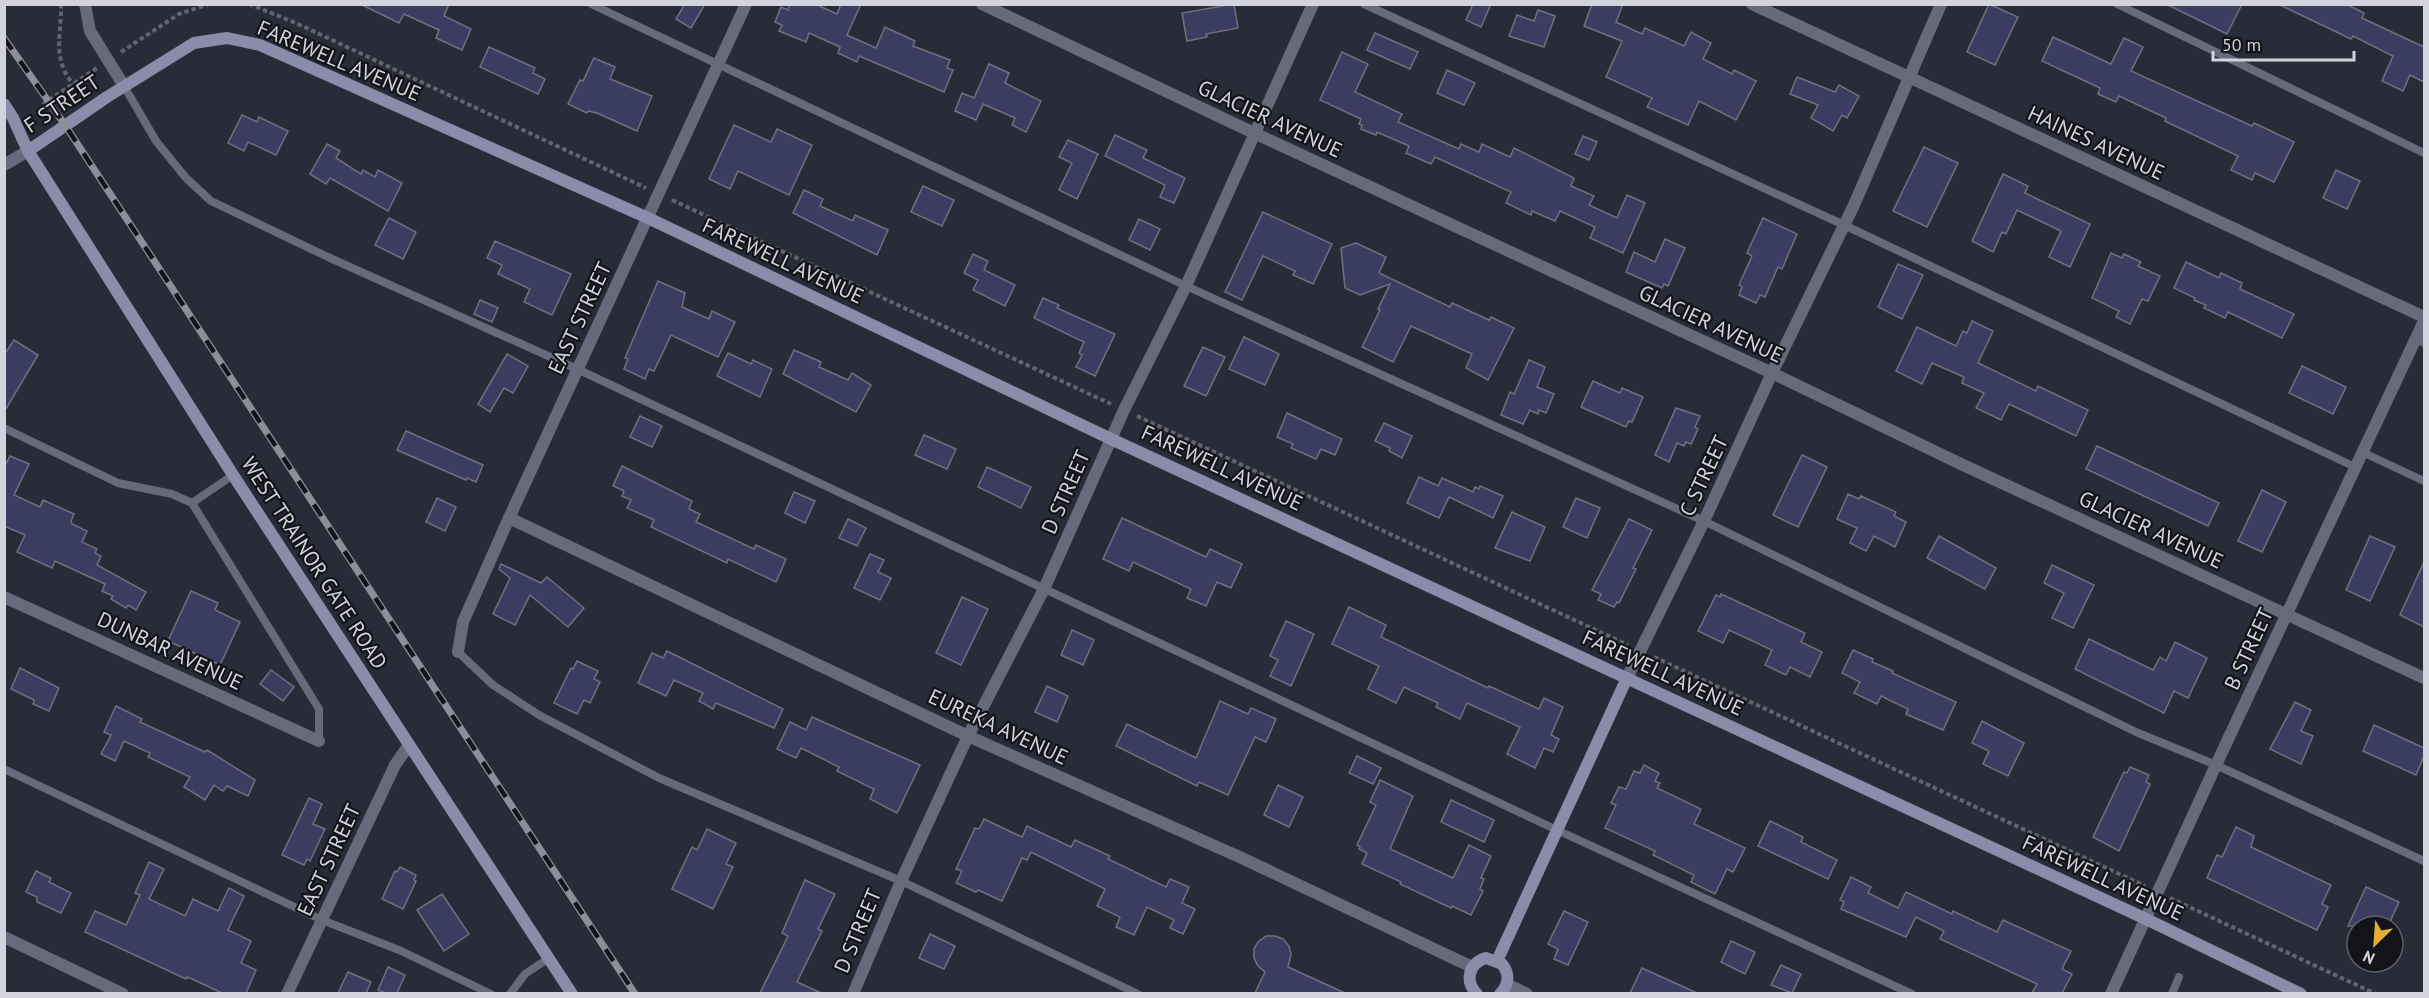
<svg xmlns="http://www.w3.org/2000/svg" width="2429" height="998" font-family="'PT Sans',sans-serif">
	<rect width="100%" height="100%" fill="#2a2b38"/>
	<g fill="#3b3d60" stroke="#6f7080" stroke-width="1.5">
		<path d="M360,4H449L444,16L471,29L462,50L436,38L439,30L404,14L399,23Z"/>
		<path d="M685,4H705L691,28L676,19Z"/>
		<path d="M790,4H815L837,14L841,4H861L847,35L876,48L885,27L915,41L913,46L950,60L947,68L953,70L944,92L859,56L857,62L838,53L840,47L809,33L806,42L779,31L782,25L775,22L781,7L788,10Z"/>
		<path d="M1234,4L1238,28L1206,34L1207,37L1187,41L1182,13Z"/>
		<path d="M1473,4H1491L1481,27L1466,20Z"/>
		<path d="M1592,4H1623L1616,22L1642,34L1645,28L1684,46L1691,32L1711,43L1703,59L1732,74L1734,70L1756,81L1736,120L1699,101L1688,125L1647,107L1652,98L1606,77L1622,41L1584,26Z"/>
		<path d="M1989,4L2018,17L1995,65L1967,52Z"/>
		<path d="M2166,4H2242L2227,34Z"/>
		<path d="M2278,4H2346L2364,13L2362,18L2424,47V82L2410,75L2403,91L2382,81L2393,56L2353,36L2351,39Z"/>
		<path d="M1538,10L1555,16L1544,47L1509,36L1517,15L1534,21Z"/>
		<path d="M1375,33L1418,52L1410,69L1367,50Z"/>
		<path d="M2053,37L2111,64L2124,38L2143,47L2131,71L2252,126L2254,123L2294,142L2274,182L2255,173L2252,180L2231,170L2238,156L2165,121L2166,118L2119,96L2116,102L2098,94L2100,88L2042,61Z"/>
		<path d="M489,47L535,68L533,73L545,79L538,94L480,67Z"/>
		<path d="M1342,52L1368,64L1355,92L1402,114L1398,122L1459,149L1461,144L1479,152L1482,144L1510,157L1514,148L1574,178L1571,186L1594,196L1589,205L1617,218L1627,195L1645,203L1623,253L1590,238L1595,227L1560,211L1555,221L1532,211L1531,215L1506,203L1511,192L1435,157L1431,164L1406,153L1409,146L1377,132L1376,135L1361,129L1362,125L1359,124L1361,119L1320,100Z"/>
		<path d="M594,58L615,67L610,79L652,96L637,131L597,113L588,111L587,113L568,104L580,80L583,81Z"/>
		<path d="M989,64L1009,73L1005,83L1041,101L1026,132L1012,125L1015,118L983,104L976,120L955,111L962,93L974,98Z"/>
		<path d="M1447,70L1475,83L1464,105L1437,93Z"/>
		<path d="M1797,77L1835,92L1839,85L1859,96L1847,118L1842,115L1833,131L1811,118L1818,105L1790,94Z"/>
		<path d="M242,115L257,122L259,117L288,131L276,155L248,142L244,151L228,143Z"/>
		<path d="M734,125L771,142L777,129L812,145L789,195L738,171L730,189L709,179Z"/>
		<path d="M1115,135L1147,150L1143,158L1185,178L1174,203L1160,197L1165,185L1105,156Z"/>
		<path d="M1583,136L1597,142L1589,160L1575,154Z"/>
		<path d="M1068,140L1098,154L1077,199L1059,190L1072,163L1059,157Z"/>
		<path d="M327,144L340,151L336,158L361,174L363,170L375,177L378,170L402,183L388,211L330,178L326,184L310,174Z"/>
		<path d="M1924,147L1958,163L1927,227L1893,211Z"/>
		<path d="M2336,170L2360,181L2347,209L2323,198Z"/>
		<path d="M2003,174L2028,186L2025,193L2090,224L2070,267L2049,257L2061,231L2017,210L2006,234L2002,232L1993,252L1972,241Z"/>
		<path d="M923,186L954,200L942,226L911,212Z"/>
		<path d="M804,190L823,199L820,206L853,221L855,215L888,230L877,255L793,213Z"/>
		<path d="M1263,212L1332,244L1313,284L1293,275L1295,271L1263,256L1242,300L1225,292Z"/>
		<path d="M389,218L416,232L403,259L375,245Z"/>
		<path d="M1763,218L1797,234L1782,269L1778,267L1765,297L1760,295L1756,303L1739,295L1742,287L1739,285L1752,256L1747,253Z"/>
		<path d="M1139,219L1160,229L1150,250L1129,240Z"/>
		<path d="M1665,239L1685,248L1668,286L1664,284L1662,288L1626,272L1634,252L1655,262Z"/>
		<path d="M495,241L571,274L552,315L524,302L530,289L498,274L502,265L487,258Z"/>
		<path d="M1356,243L1386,257L1379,273L1450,307L1452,303L1489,320L1491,317L1514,328L1488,380L1466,368L1472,354L1411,326L1393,362L1362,347L1380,310L1378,309L1390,284L1360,295L1345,288L1341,248Z"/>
		<path d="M2111,253L2122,258L2124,254L2141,262L2138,266L2160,276L2148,301L2142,299L2130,324L2116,317L2119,311L2092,298Z"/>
		<path d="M973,254L988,261L984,270L1015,285L1005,306L973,290L978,280L964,273Z"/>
		<path d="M2186,262L2219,278L2221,273L2242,283L2240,289L2294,314L2282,338L2228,312L2225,318L2204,308L2206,305L2194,300L2195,298L2174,288Z"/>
		<path d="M1898,264L1923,275L1902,319L1878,307Z"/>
		<path d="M658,281L685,293L682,307L709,319L712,311L735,322L718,357L671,335L654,371L649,369L645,379L624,369L628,359L625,358Z"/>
		<path d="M1043,298L1059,305L1057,308L1115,334L1095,376L1076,367L1082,355L1079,353L1084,342L1034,318Z"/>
		<path d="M480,300L498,308L492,322L474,314Z"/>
		<path d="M1972,321L1993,331L1978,363L2036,391L2038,386L2088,410L2076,436L2009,404L2001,420L1976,408L1984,393L1962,383L1964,377L1932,363L1922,384L1896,371L1917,327L1956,346L1963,331L1967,333Z"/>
		<path d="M1244,337L1279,354L1265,385L1229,369Z"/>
		<path d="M14,340L38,355L4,412V355Z"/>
		<path d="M1203,347L1225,357L1206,396L1184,386Z"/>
		<path d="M794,350L821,362L819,367L848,380L852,373L871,385L856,412L783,374Z"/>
		<path d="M728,353L751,364L753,360L772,369L760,397L717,376Z"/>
		<path d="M507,354L528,366L513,393L504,388L490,412L478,404Z"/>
		<path d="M1529,360L1545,367L1537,387L1554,394L1546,413L1539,410L1538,414L1530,410L1523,424L1501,415L1510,392L1514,394Z"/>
		<path d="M2302,366L2346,387L2333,414L2289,393Z"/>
		<path d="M1593,381L1620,393L1622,388L1643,397L1632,422L1629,421L1626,427L1581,407Z"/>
		<path d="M1676,408L1700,416L1695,427L1698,429L1691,444L1686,442L1684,446L1677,443L1669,462L1655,455Z"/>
		<path d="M1287,413L1342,439L1335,455L1321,449L1316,459L1291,448L1293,444L1277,437Z"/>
		<path d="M640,416L662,426L652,447L630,437Z"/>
		<path d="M1384,423L1412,436L1402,458L1389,451L1390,448L1375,441Z"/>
		<path d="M406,431L483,465L476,482L467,478L466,480L397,450Z"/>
		<path d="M924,435L956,449L947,469L915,455Z"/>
		<path d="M2097,446L2219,503L2208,526L2086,469Z"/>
		<path d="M1802,455L1827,467L1798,527L1773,515Z"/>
		<path d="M10,456L29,464L14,495L40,507L43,500L74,514L71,521L72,524L87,531L82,542L97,549L95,553L101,556L97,565L146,592L136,610L128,605L126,608L111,599L113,596L102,591L105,584L55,561L52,568L17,552L25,535L4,526V468Z"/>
		<path d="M622,466L692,501L689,509L700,514L696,522L754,549L756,545L786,559L776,582L728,559L727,563L651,527L654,520L627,508L631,500L622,496L624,491L613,486Z"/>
		<path d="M987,467L1031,487L1021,508L978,487Z"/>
		<path d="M1419,477L1438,486L1442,478L1473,492L1475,487L1479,489L1480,486L1503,496L1493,518L1449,497L1439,518L1407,503Z"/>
		<path d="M2262,490L2286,502L2262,552L2238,541Z"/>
		<path d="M794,492L815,501L805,523L785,513Z"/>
		<path d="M1848,494L1859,499L1861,496L1896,512L1894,516L1906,522L1895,547L1874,536L1866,551L1850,543L1857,528L1837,519Z"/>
		<path d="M437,498L456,507L445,531L426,522Z"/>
		<path d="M1576,498L1600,508L1587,538L1563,527Z"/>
		<path d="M1512,512L1545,527L1530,561L1495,548Z"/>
		<path d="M1122,518L1206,557L1210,549L1242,564L1231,588L1217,582L1206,606L1187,598L1191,589L1133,562L1129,571L1103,559Z"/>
		<path d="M848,519L866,528L857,546L839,538Z"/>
		<path d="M1629,519L1652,530L1633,568L1636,569L1619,603L1617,602L1614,607L1598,600L1601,594L1592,590Z"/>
		<path d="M1939,536L1996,568L1985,589L1927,558Z"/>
		<path d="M2370,536L2395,547L2370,601L2346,590Z"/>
		<path d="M870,554L884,560L878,572L891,578L880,600L854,588Z"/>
		<path d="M2424,562V627L2400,615Z"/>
		<path d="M501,564L541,583L547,577L584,608L568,627L530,595L515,625L493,614L510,578L499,569Z"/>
		<path d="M2052,565L2094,585L2073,628L2052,618L2064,593L2044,583Z"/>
		<path d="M191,591L218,603L215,610L240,622L220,665L168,641Z"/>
		<path d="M1721,594L1805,633L1801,642L1822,652L1810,677L1790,667L1786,675L1765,665L1772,650L1729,630L1723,643L1698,631L1716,595L1720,597Z"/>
		<path d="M962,597L988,609L961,665L936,653Z"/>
		<path d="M1349,607L1386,625L1381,637L1488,688L1489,686L1539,709L1544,698L1563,707L1551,735L1559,739L1553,752L1544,748L1535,768L1507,754L1520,727L1467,703L1460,719L1436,707L1438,703L1404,687L1396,703L1368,689L1379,666L1332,644Z"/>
		<path d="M1286,621L1314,634L1291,686L1270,676L1278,660L1270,656Z"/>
		<path d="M1072,630L1094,640L1083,665L1061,655Z"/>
		<path d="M2089,639L2153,670L2160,657L2166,661L2175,642L2207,658L2188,698L2174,691L2164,713L2075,669Z"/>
		<path d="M1853,650L1873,659L1872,662L1893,671L1892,673L1956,702L1943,730L1906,714L1908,709L1881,696L1877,704L1854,693L1860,682L1842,673Z"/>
		<path d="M667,651L783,709L774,728L716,703L713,709L699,701L703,693L674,680L666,696L638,683L652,653L663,658Z"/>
		<path d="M577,661L598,671L594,679L600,682L590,703L584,700L577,714L554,703L571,668L573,669Z"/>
		<path d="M20,668L59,688L49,711L33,704L34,700L11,689Z"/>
		<path d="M271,670L294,687L283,701L260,684Z"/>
		<path d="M1047,686L1068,696L1057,722L1035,712Z"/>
		<path d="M1220,701L1248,714L1251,708L1276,719L1266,742L1255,737L1228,795L1199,782L1197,786L1116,746L1127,724L1196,758Z"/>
		<path d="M2295,702L2311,710L2301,731L2313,736L2301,764L2270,749Z"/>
		<path d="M116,706L142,719L140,722L205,752L207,750L255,780L248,796L227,786L223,791L214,785L205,800L184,787L190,777L148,757L150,753L124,741L115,761L101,754L111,735L104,732Z"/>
		<path d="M812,717L920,765L897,813L870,799L874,789L837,771L839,767L801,748L796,758L777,749L790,722L806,730Z"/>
		<path d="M1982,721L2024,743L2008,776L1983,764L1989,751L1972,743Z"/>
		<path d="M2374,725L2424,748V756L2416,775L2363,751Z"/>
		<path d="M1357,756L1381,768L1373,784L1349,773Z"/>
		<path d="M1644,765L1659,773L1655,781L1660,783L1657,788L1701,809L1694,824L1745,848L1733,872L1727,869L1715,894L1691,882L1694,875L1653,855L1655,851L1605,828L1616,805L1611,803L1619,787L1626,789L1634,771L1640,773Z"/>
		<path d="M2130,767L2149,775L2146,782L2150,784L2119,851L2093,837L2124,772L2127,773Z"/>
		<path d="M1380,780L1413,796L1390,849L1453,878L1469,845L1491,856L1481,878L1484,879L1480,889L1483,891L1471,915L1452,906L1451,908L1400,884L1401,882L1362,864L1367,853L1359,849L1360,847L1357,845L1376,805L1370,802Z"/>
		<path d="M1278,785L1303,797L1289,827L1264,815Z"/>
		<path d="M309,798L322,804L313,824L325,829L310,861L307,859L304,865L282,855Z"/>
		<path d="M1451,800L1494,820L1484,842L1441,822Z"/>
		<path d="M984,819L1022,837L1027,826L1071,847L1075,840L1110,856L1108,859L1166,887L1170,879L1189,887L1182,903L1195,909L1183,934L1170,928L1174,920L1147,907L1134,935L1116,927L1120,917L1097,906L1105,889L1031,852L1027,860L1022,858L1002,901L978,890L976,892L956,883L962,871L956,869L975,828L979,829Z"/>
		<path d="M1770,821L1803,837L1801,842L1837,860L1828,879L1758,846Z"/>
		<path d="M2236,827L2254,836L2251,847L2331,885L2322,904L2328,907L2317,930L2207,878L2217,855L2222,857Z"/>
		<path d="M707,829L736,843L726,864L733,867L713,909L672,889L692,847L697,850Z"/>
		<path d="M149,862L164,869L149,899L185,916L193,899L218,911L229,888L244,896L228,930L251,941L241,963L256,970L246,993H222L192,979L187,977L186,979L85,932L95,911L126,925L140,895L135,893Z"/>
		<path d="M400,867L416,875L414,880L416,881L403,909L382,899L395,871L397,872Z"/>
		<path d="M36,871L51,878L49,882L71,893L61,913L37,902V897L26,892Z"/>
		<path d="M1851,877L1871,887L1868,893L1898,908L1906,892L1952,914L1953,911L1997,932L2003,920L2071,951L2062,969L2072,974L2062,993H2032L2037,984L1940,939L1944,931L1916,917L1906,937L1841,909L1844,902L1840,900Z"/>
		<path d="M805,880L835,894L818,929L822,931L797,982L821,993H760L788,936L782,933Z"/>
		<path d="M2366,887L2399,902L2388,926H2348Z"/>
		<path d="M442,894L469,934L444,951L417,910Z"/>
		<path d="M1564,911L1588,922L1568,965L1554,959L1558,949L1548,944Z"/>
		<path d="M930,934L955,946L944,969L919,958Z"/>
		<path d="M1266,936H1275L1283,939L1289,946L1291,954L1288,967L1345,993H1255L1265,972L1258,966L1254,958V949L1258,942Z"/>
		<path d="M1731,941L1755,952L1745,974L1721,962Z"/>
		<path d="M1781,965L1801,974L1792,993L1771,985Z"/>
		<path d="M388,967L405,975L397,993H386L378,990Z"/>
		<path d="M1642,968L1697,993H1630Z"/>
		<path d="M348,972L371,982L366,993H338Z"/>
	</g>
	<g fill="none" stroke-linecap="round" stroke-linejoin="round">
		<g stroke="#63646f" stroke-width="4" stroke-dasharray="4.5 3" stroke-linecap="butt">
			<path d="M61,4C62,35 51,57 73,84"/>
			<path d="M249,4L296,23L646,188"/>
			<path d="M121,52L179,14L209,4"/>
			<path d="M43,104L97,68"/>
			<path d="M672,200L1111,404"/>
			<path d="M1137,416L1628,645"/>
			<path d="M1654,657L2145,886"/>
			<path d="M2170,898L2376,994"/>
		</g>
		<g stroke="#686a7c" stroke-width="8">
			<path d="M591,4L1186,286L1704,521L2136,732L2216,765L2424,861"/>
			<path d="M1364,4L1844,225L2355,467"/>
			<path d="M2117,4L2424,153"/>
			<path d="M124,86L156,141L186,178L211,201L328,257L577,369L1557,830L1912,994"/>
			<path d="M2416,339L2424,343"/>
			<path d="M4,428L118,483L172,494L192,503L319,709V741"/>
			<path d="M2362,452L2424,481"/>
			<path d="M192,503L233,475"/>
			<path d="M458,652L493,685L539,715L659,778L901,881L1138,994"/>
			<path d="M4,769L322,920L399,950L491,994"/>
			<path d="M510,994L525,974L549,958"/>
			<path d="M2172,994L2179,977"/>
		</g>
		<g stroke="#686a7c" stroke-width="12">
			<path d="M85,4L90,31L124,86"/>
			<path d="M982,4L1254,133L1772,373L1963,465L2424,678"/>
			<path d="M1752,4L2424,317"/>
			<path d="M4,165L28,151"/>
			<path d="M509,518L968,736L1244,859L1472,967"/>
			<path d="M4,597L319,741"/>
			<path d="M458,652L463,622L509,518L746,4"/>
			<path d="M1627,678L1704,521L1772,373L1854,205L1941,4"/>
			<path d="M4,937L123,994"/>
			<path d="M1507,984L1527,994"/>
			<path d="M287,994L395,765L409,745"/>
			<path d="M853,994L901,881L968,736L1044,589L1124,410L1186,286L1313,4"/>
			<path d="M2111,994L2216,765L2424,321"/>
		</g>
		<g stroke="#8a8da9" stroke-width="12">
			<path d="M4,104L13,118L28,151L233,475L572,994"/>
			<path d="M28,151L107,97L194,43L227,38L260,45L648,218L1111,439L2146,919L2301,994"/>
			<path d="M1497,961L1627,678"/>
			<path d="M1477,994C1464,981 1469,963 1486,958L1502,964C1510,974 1509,985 1500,994"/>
		</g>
		<g stroke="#8d8e99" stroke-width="7">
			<path id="rail" d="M4,38L65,125L635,994"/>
		</g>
		<use href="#rail" stroke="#13141a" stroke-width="4.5" stroke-dasharray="14" stroke-linecap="butt"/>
	</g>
	<g text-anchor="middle" stroke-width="4.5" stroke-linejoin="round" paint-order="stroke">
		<g font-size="21" fill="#d2d3dc" stroke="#13141a">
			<text transform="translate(339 61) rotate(23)" y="7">FAREWELL AVENUE</text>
			<text transform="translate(62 104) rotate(-34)" y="7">F STREET</text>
			<text transform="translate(1270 119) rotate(25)" y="7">GLACIER AVENUE</text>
			<text transform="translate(2096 143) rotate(25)" y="7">HAINES AVENUE</text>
			<text transform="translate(783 261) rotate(25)" y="7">FAREWELL AVENUE</text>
			<text transform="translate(580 318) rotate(-65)" y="7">EAST STREET</text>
			<text transform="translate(1711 324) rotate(25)" y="7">GLACIER AVENUE</text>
			<text transform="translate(1222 468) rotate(25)" y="7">FAREWELL AVENUE</text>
			<text transform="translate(1704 476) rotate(-65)" y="7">C STREET</text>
			<text transform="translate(1066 492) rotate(-66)" y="7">D STREET</text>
			<text transform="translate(2151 530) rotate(25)" y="7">GLACIER AVENUE</text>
			<text transform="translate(314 563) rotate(57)" y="7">WEST TRAINOR GATE ROAD</text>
			<text transform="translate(2249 649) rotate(-65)" y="7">B STREET</text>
			<text transform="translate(170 651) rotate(25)" y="7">DUNBAR AVENUE</text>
			<text transform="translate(1663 673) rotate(25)" y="7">FAREWELL AVENUE</text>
			<text transform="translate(998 727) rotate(25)" y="7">EUREKA AVENUE</text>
			<text transform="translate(329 860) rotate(-65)" y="7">EAST STREET</text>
			<text transform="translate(2103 878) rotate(25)" y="7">FAREWELL AVENUE</text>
			<text transform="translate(858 931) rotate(-67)" y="7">D STREET</text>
		</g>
	</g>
	<rect width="2429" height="998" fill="none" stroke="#d2d3dc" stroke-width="12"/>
	<g transform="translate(2375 944) rotate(205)"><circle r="28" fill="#13141a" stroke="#5f6068" stroke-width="1.5"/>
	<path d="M0-4.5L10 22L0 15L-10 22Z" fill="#deb133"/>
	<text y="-9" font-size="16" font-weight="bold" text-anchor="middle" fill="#d2d3dc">N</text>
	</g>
	<path d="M2213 51v9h141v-9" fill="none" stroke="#d2d3dc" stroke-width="3"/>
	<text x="2222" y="51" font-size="18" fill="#d2d3dc" stroke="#13141a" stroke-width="4.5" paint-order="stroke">50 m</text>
</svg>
